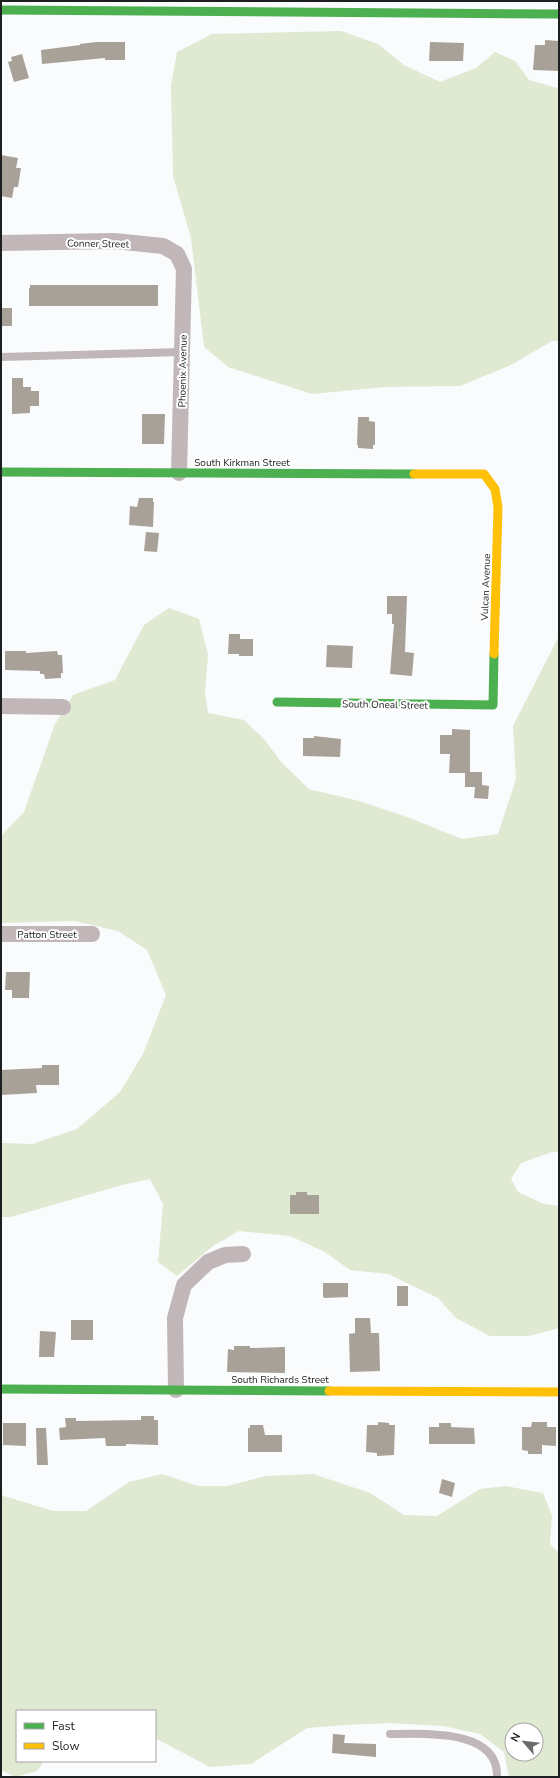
<svg xmlns="http://www.w3.org/2000/svg" width="560" height="1778" font-family="'Nunito Sans',sans-serif">
	<rect width="100%" height="100%" fill="#f9fbfd"/>
	<g fill="#e0e9d2" fill-rule="evenodd">
		<path d="M341,31L378,44L404,65L440,82L476,68L495,52L515,61L529,80L557,88L559,87V341H552L511,365L460,386L386,387L312,394L228,367L204,347L191,238L173,176L171,85L177,52L212,34Z"/>
		<path d="M169,608L199,619L208,655L205,692L208,713L244,720L265,740L281,762L309,789L359,801L407,817L462,839L498,834L516,779L513,726L559,636V1152H552L521,1163L511,1179L518,1192L544,1204L559,1206V1328L529,1336H490L456,1318L438,1298L388,1274L350,1270L325,1252L290,1236L239,1231L213,1246L177,1276L158,1262L163,1204L150,1179L122,1185L11,1217H1V1143L32,1144L77,1129L120,1092L143,1054L166,995L147,950L118,931L74,921L1,923V836L24,812L55,724L73,695L115,680L144,625Z"/>
		<path d="M162,1474L198,1486H227L266,1476L313,1474L370,1493L404,1515L437,1516L480,1489L506,1486L543,1493L552,1516L550,1544L559,1553V1777H509L504,1752L480,1734L443,1726L390,1723L345,1725L307,1728L251,1764L210,1767L155,1738V1711H17V1761H44L37,1771L15,1777L1,1770V1495L53,1511H86L129,1482ZM512,1730H536V1754H512Z"/>
	</g>
	<g fill="#a8a198">
		<path d="M545,40L559,41V71L533,70L535,45H545Z"/>
		<path d="M96,42H125V60H105V58L42,64L41,50L80,45V44Z"/>
		<path d="M430,42L464,43L463,61H429Z"/>
		<path d="M22,54L29,78L14,82L8,62L12,61L11,57Z"/>
		<path d="M1,155L18,158L16,168H21L18,187H14L12,198L1,196Z"/>
		<path d="M30,285H158V306H29V288H30Z"/>
		<rect x="1" y="308" width="11" height="18"/>
		<path d="M12,378H23V387H31V391H39V406H30V413L12,414Z"/>
		<path d="M142,414H165L164,444H142Z"/>
		<path d="M358,417H369V421L375,422V445H373V449L358,448V445H357Z"/>
		<path d="M139,498H153V502H154L153,527L129,525L130,506L137,507Z"/>
		<path d="M146,532L159,533L157,552L144,551Z"/>
		<path d="M387,596H407L405,652L414,653L412,676L390,674L394,624H392V614H387Z"/>
		<path d="M229,634H240V639H253V656H239V654H228Z"/>
		<path d="M327,645L353,646L352,668L326,667Z"/>
		<path d="M5,651H26V653L57,651L58,655H62L63,673H61V678L45,679L44,674H40V671L5,670Z"/>
		<path d="M452,729L470,730V772H482V785L489,786L488,799L474,798L475,787H465V773H449L450,754H440V735H452Z"/>
		<path d="M314,736L341,739L340,757L303,756V738H314Z"/>
		<path d="M6,972H30L29,998H12V990H5Z"/>
		<path d="M42,1065H59V1085H36L37,1093L1,1095V1070L42,1068Z"/>
		<path d="M296,1192H307V1195H319V1214H290V1195H296Z"/>
		<path d="M323,1283H348V1297L324,1298V1297H323Z"/>
		<rect x="397" y="1286" width="11" height="20"/>
		<path d="M355,1318H370L371,1333H379L380,1371L350,1372L349,1334L355,1333Z"/>
		<rect x="71" y="1320" width="22" height="20"/>
		<path d="M40,1331L56,1332L54,1357H39Z"/>
		<path d="M234,1346H250V1348L285,1347V1373L227,1372L228,1349L234,1350Z"/>
		<path d="M141,1416H154V1420H158V1445L126,1444V1446H106L105,1438L60,1440L59,1428L66,1427L65,1418H76V1421L141,1420Z"/>
		<path d="M378,1422L389,1423V1425H395L394,1455L377,1456V1453L366,1452L367,1425H378Z"/>
		<path d="M532,1422H547V1427H556V1446L542,1445V1454H528V1451L522,1450V1427H531Z"/>
		<path d="M3,1423H26V1446L3,1445Z"/>
		<path d="M439,1423H451V1427L474,1428L475,1444H429V1427H439Z"/>
		<path d="M250,1425H263L265,1435H282V1452H248V1428H250Z"/>
		<path d="M36,1428H46L48,1465H37Z"/>
		<path d="M442,1479L455,1483L452,1497L439,1493Z"/>
		<path d="M333,1734L345,1735L344,1743L376,1744V1757L332,1753Z"/>
	</g>
	<g fill="none" stroke-linecap="round" stroke-linejoin="round">
		<g stroke="#c1b7b9" stroke-width="8">
			<path d="M1,357L182,352"/>
			<path d="M390,1734C423,1734 499,1728 497,1777"/>
		</g>
		<g stroke="#c1b7b9" stroke-width="16">
			<path d="M1,243L114,241L163,246L177,254L184,269L179,473"/>
			<path d="M1,706L63,707"/>
			<path d="M1,934H92"/>
			<path d="M176,1390L175,1318L184,1285L208,1262L225,1255L243,1254"/>
		</g>
		<g stroke="#4caf50" stroke-width="9">
			<path d="M1,10L559,14"/>
			<path d="M1,472L414,474"/>
			<path d="M277,702L493,705L494,654"/>
			<path d="M1,1389L329,1391"/>
		</g>
		<g stroke="#ffc107" stroke-width="9">
			<path d="M414,474H484L495,489L498,507L494,654"/>
			<path d="M329,1391L559,1392"/>
		</g>
	</g>
	<g text-anchor="middle" stroke-width="4" stroke-linejoin="round" paint-order="stroke">
		<g font-size="10" fill="#1d1e1f" stroke="#fff">
			<text transform="translate(98 243) rotate(1)" y="4">Conner Street</text>
			<text transform="translate(182 371) rotate(-89)" y="4">Phoenix Avenue</text>
			<text x="242" y="466">South Kirkman Street</text>
			<text transform="translate(485 587) rotate(-88)" y="4">Vulcan Avenue</text>
			<text transform="translate(385 704) rotate(1)" y="4">South Oneal Street</text>
			<text x="47" y="938">Patton Street</text>
			<text x="280" y="1383">South Richards Street</text>
		</g>
	</g>
	<rect width="560" height="1778" fill="none" stroke="#1d1e1f" stroke-width="4"/>
	<rect x="16" y="1710" width="140" height="52" fill="#ffffff" stroke="#a5a5a5"/>
	<rect x="24" y="1723" width="20" height="6" fill="#4caf50" stroke="#a5a5a5"/>
	<text x="52" y="1730" font-size="12" fill="#1d1e1f">Fast</text>
	<rect x="24" y="1743" width="20" height="6" fill="#ffc107" stroke="#a5a5a5"/>
	<text x="52" y="1750" font-size="12" fill="#1d1e1f">Slow</text>
	<g transform="translate(524 1742) rotate(298)"><circle r="19" fill="#ffffff" stroke="#a5a5a5"/>
	<path d="M0-3L7 15L0 10L-7 15Z" fill="#6a6b6d"/>
	<text y="-6" font-size="11" font-weight="bold" text-anchor="middle" fill="#1d1e1f">N</text>
	</g>
</svg>
